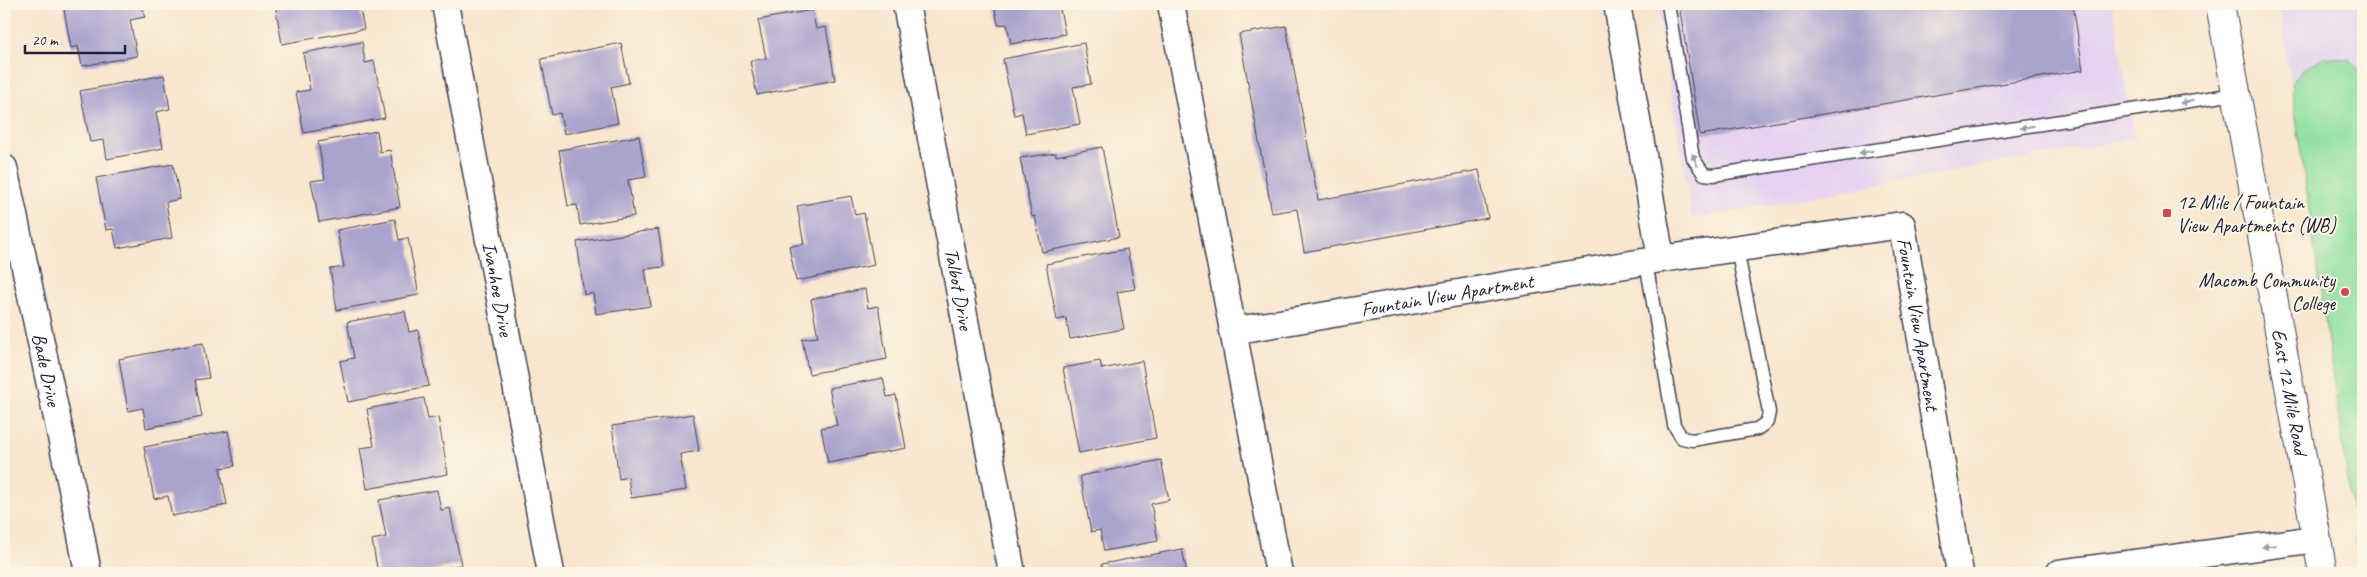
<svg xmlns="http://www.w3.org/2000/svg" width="2367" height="577" font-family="Caveat,sans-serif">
	<rect width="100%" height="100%" fill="#fcf5e5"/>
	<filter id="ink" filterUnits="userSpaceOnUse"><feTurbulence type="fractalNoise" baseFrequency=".02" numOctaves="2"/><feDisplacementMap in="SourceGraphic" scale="10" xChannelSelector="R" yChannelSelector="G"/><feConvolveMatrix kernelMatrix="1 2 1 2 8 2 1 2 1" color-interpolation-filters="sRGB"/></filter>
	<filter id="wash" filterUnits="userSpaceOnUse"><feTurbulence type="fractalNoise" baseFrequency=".0096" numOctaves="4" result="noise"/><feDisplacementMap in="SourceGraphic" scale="20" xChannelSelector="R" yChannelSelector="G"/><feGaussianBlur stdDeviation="1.12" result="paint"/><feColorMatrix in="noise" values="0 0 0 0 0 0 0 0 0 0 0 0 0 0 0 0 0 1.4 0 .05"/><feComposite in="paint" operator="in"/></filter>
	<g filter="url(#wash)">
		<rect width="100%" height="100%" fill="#f8e6ce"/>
		<g fill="#e6d2f0">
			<path d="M1657,4H2112L2135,138L1692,219Z"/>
			<path d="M2278,4H2363V502L2291,83Z"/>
		</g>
		<path fill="#8fe0a0" stroke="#58816e" d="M2324,57L2349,59L2363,74V573H2361L2291,83L2305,68Z"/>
		<g id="blocks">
			<g fill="#aaa3cd">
				<path d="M63,4H142L145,17L130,20L137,56L82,66L78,46L71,48Z"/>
				<path d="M275,4H359L364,29L282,44Z"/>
				<path d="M994,4H1059L1065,34L1011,44L1007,24L998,25Z"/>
				<path d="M1679,4H2073L2083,70L1700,135Z"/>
				<path d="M812,10L816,29L826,27L835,80L757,95L750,61L766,58L758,20Z"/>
				<path d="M1286,26L1318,200L1479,170L1488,218L1304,252L1297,209L1272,213L1239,34Z"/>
				<path d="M362,42L365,63L374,61L385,118L304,133L296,92L310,90L303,53Z"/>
				<path d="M621,43L629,83L611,87L618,123L564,134L560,113L552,115L541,59Z"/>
				<path d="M1084,43L1091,84L1073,87L1080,124L1026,134L1022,113L1014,115L1003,59Z"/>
				<path d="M164,75L170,109L156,112L163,148L107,159L104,140L90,142L80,91Z"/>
				<path d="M377,131L380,152L390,150L400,207L319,222L311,181L325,179L318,142Z"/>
				<path d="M639,136L646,177L628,180L634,216L580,225L577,205L568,206L559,150Z"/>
				<path d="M1102,147L1119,237L1042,252L1035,216L1032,217L1020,158L1056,153V156Z"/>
				<path d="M173,164L180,199L166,202L172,238L117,248L113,229L106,230L96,178Z"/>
				<path d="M851,196L855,215L864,213L874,265L796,281L789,246L804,244L797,206Z"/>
				<path d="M395,219L399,240L408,238L419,295L337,310L330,269L344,267L337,230Z"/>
				<path d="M658,229L664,267L645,269L651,306L596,314L593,293L584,295L577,242Z"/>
				<path d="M1127,249L1135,289L1117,292L1124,329L1070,339L1066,318L1057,320L1046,264Z"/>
				<path d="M865,289L868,308L878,306L887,359L809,374L802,339L818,337L811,299Z"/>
				<path d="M405,311L409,332L418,330L429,386L348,402L340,361L354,358L347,322Z"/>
				<path d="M203,343L209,378L195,380L202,417L146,428L143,408L128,411L119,359Z"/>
				<path d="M1100,361L1102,369L1142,361L1156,438L1079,453L1063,368Z"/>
				<path d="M883,378L887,397L896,395L906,448L828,463L821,428L837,425L829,388Z"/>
				<path d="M424,398L428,419L438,417L448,474L367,489L360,448L374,446L367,409Z"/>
				<path d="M693,414L699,451L680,454L686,490L631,498L628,477L619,479L612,426Z"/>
				<path d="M228,431L235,466L220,468L227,505L172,516L168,496L154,499L144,447Z"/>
				<path d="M1161,460L1169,500L1151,504L1158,541L1104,551L1100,530L1091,532L1080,476Z"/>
				<path d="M437,490L441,510L450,508L461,565L418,573H378L372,540L386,537L379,500Z"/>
				<path d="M1182,549L1187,573H1103L1102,564Z"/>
			</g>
		</g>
	</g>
	<g filter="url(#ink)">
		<use href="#blocks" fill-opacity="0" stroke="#423f51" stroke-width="1"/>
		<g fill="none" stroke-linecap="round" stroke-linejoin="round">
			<g stroke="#423f51" stroke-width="15">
				<g id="service">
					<path d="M1668,4L1693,158L1704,174L1713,175L2235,94"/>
					<path d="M1646,262L1674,425L1682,438L1692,440L1757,429L1767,422L1769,412L1737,249"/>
				</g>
			</g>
			<g stroke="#423f51" stroke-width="29">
				<g id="minor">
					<path id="s1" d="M445,4L551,573"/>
					<path id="s2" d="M906,4L1012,573"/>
					<path d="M1171,4L1279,573"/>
					<path d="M1617,4L1661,259"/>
					<path id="s3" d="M4,168L75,503L88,573"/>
					<path id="s4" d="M1232,331L1661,259L1902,225L1960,573"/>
					<path d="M2059,573L2317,539"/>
				</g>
			</g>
			<g stroke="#423f51" stroke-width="30">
				<g id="secondary">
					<path id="s5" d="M2220,4L2323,573"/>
				</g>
			</g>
			<use href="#service" stroke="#fff" stroke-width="12"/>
			<use href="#minor" stroke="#fff" stroke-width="26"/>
			<use href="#secondary" stroke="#fff" stroke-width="28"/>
		</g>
		<defs><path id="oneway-solid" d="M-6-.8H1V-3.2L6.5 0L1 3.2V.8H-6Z" transform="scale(1.25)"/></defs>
		<g fill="#9c9ca7">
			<use href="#oneway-solid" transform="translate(2187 102) rotate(171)"/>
			<use href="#oneway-solid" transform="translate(2027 127) rotate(171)"/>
			<use href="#oneway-solid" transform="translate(1866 152) rotate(171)"/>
			<use href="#oneway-solid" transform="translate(1695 160) rotate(-112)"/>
			<use href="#oneway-solid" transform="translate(2269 546) rotate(172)"/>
		</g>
	</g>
	<g fill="#d1495b" stroke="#fcf5e5" stroke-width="2">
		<rect x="2162" y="208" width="10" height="10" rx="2.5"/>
		<circle cx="2345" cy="292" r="5"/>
	</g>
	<g text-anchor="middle" stroke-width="4" stroke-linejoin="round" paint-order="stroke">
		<g font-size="20" fill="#22223b" stroke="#fcf5e5" text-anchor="start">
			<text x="2177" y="209">12 Mile / Fountain<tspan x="2177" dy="23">View Apartments (WB)</tspan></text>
			<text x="2335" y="287" text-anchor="end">Macomb Community<tspan x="2335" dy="23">College</tspan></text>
		</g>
		<g font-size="20" fill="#22223b" stroke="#fcf5e5">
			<text dy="7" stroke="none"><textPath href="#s1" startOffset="290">Ivanhoe Drive</textPath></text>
			<text dy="7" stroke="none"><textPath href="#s2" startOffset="290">Talbot Drive</textPath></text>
			<text dy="7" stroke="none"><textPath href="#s4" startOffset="218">Fountain View Apartment</textPath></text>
			<text dy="7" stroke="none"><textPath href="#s4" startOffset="779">Fountain View Apartment</textPath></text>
			<text dy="7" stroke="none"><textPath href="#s3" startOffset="206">Bade Drive</textPath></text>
			<text dy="7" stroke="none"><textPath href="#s5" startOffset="394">East 12 Mile Road</textPath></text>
		</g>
	</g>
	<rect width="2367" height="577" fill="none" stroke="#fcf5e5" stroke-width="20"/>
	<path d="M25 45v8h100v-8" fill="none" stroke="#22223b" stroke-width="2.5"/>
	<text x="32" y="45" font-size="15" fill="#22223b" stroke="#fcf5e5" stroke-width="4" paint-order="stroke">20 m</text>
</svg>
